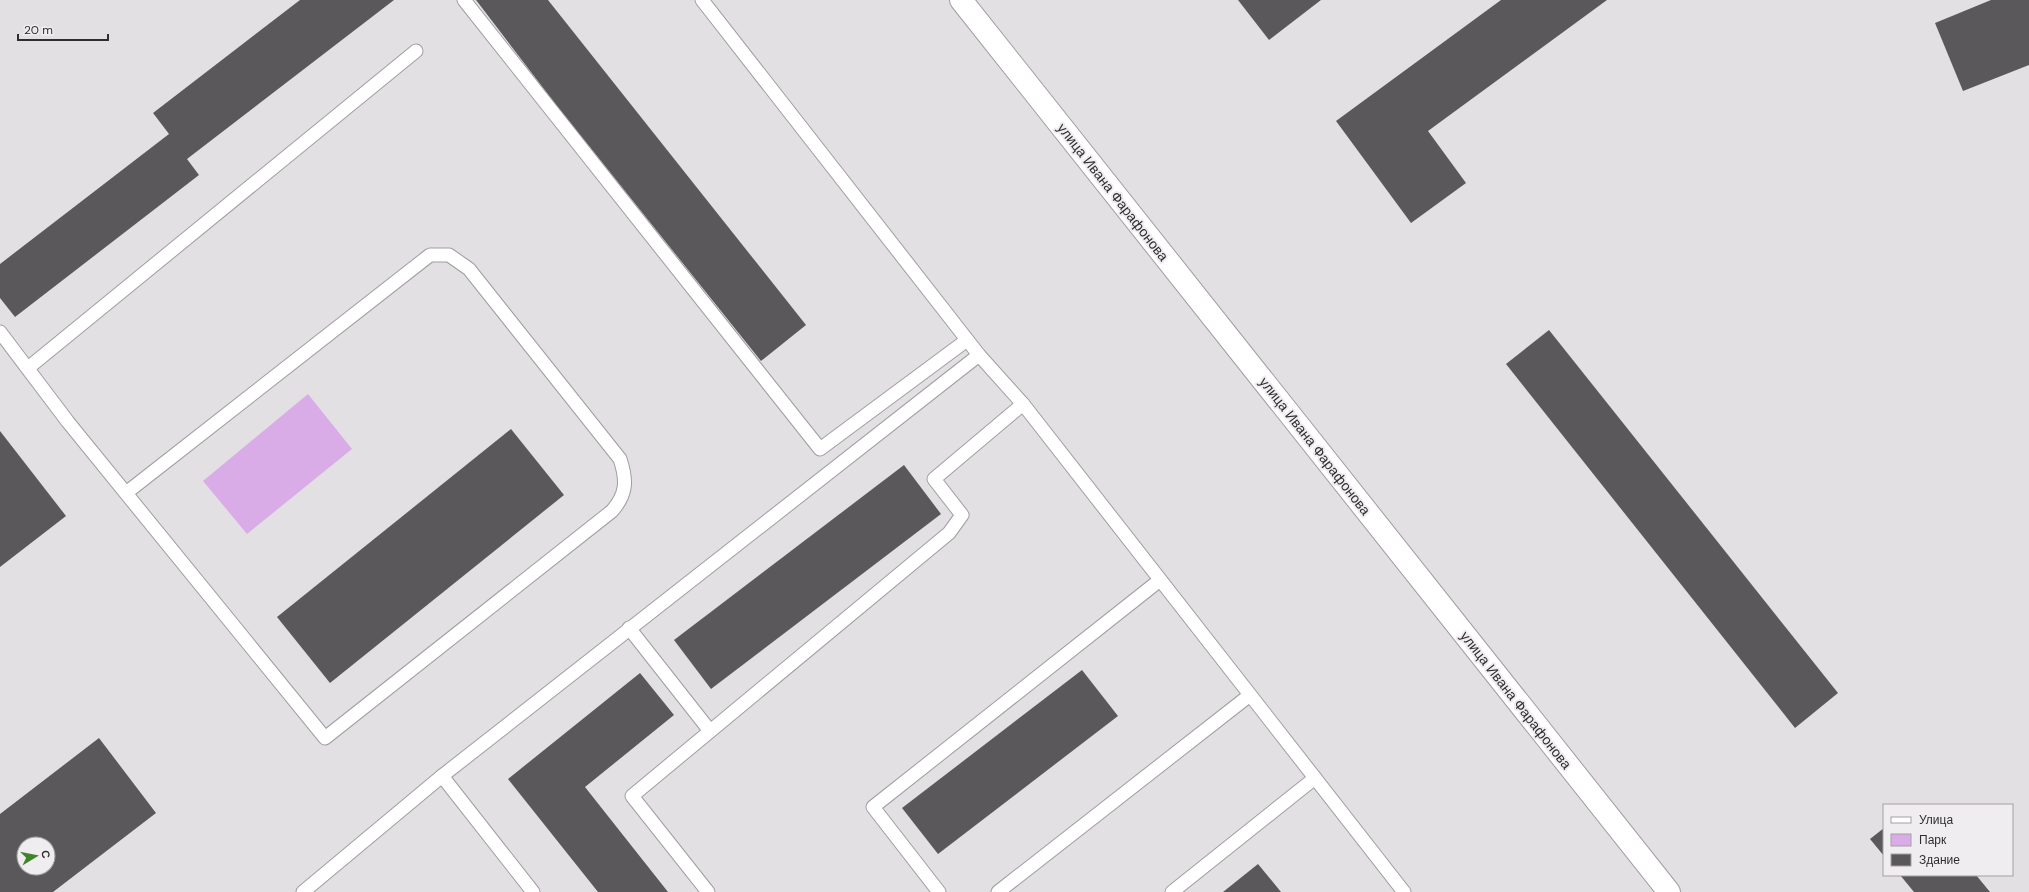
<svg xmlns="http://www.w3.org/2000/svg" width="2029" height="892" font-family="'DM Sans',sans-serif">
	<rect width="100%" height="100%" fill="#e3e0e4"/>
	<path fill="#daace7" d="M308,394L352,449L247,534L203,481Z"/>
	<g fill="#5b585c" fill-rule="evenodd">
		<path d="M300,0H394L187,159L199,175L15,317L0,298V264L169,134L153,113Z"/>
		<path d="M476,0H548L806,325L761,361L557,106Z"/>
		<path d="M1238,0H1321L1269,40Z"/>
		<path d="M1501,0H1607L1428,131L1466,183L1411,223L1336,121Z"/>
		<path d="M1991,0H2029V65L1963,91L1935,23Z"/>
		<path d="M1549,330L1838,693L1795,728L1506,364Z"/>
		<path d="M511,429L564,495L330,683L277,617Z"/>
		<path d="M0,431L66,516L0,567Z"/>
		<path d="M904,465L941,514L711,689L674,640Z"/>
		<path d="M1082,670L1118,716L938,854L902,808Z"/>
		<path d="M640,673L674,715L585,787L668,892H598L508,779Z"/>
		<path d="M99,738L156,813L53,892H0V814ZM24,844H48V868H24Z"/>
		<path d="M1884,828V856L1870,839Z"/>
		<path d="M1258,864L1281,892H1223Z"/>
		<path d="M1900,875H1976L1990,892H1914Z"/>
	</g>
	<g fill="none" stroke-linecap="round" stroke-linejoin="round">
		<g stroke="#a09da1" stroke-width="15">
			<g id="service">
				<path d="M464,0L820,449L967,340"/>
				<path d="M702,0L979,355L1023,404L1404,892"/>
				<path d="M0,332L68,422L325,738L612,511C627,494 627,480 620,459L469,269L449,255H430L126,493"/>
				<path d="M28,368L416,51"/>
				<path d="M629,628L710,731"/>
				<path d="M442,776L533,892"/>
				<path d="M303,892L442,776L979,355"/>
				<path d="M708,892L632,796L949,533L962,515L934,479L1023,404"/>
				<path d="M939,892L873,807L1160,580"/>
				<path d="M998,892L1250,695"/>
				<path d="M1172,892L1315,778"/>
			</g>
		</g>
		<g stroke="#a09da1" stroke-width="24">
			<path id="tertiary" d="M961,0L1669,892"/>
		</g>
		<use href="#service" stroke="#fff" stroke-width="13"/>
		<use href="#tertiary" stroke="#fff" stroke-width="22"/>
	</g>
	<g text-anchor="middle" stroke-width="4" stroke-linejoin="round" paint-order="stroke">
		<g font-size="14" fill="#2f2d2f" stroke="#f0edf1">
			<text transform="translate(1113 192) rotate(52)" y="5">улица Ивана Фарафонова</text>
			<text transform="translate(1315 446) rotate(52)" y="5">улица Ивана Фарафонова</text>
			<text transform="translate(1516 700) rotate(52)" y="5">улица Ивана Фарафонова</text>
		</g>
	</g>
	<rect x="1883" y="804" width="130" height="72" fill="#f0edf1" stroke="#a3a0a3"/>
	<rect x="1891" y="817" width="20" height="6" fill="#ffffff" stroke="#a3a0a3"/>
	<text x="1919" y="824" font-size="12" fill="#2f2d2f">Улица</text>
	<rect x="1891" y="834" width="20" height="12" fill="#daace7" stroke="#a3a0a3"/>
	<text x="1919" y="844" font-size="12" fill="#2f2d2f">Парк</text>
	<rect x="1891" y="854" width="20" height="12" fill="#5b585c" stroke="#a3a0a3"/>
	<text x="1919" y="864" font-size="12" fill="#2f2d2f">Здание</text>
	<g transform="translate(36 856) rotate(80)"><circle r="19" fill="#f0edf1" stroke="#a3a0a3"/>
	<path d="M0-3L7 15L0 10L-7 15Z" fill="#40852a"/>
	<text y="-6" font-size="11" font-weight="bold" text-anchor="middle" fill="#2f2d2f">С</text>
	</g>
	<path d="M18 34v6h90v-6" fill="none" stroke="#2f2d2f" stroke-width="2"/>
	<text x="24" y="34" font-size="12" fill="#2f2d2f" stroke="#f0edf1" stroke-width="3" paint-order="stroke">20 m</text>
</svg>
